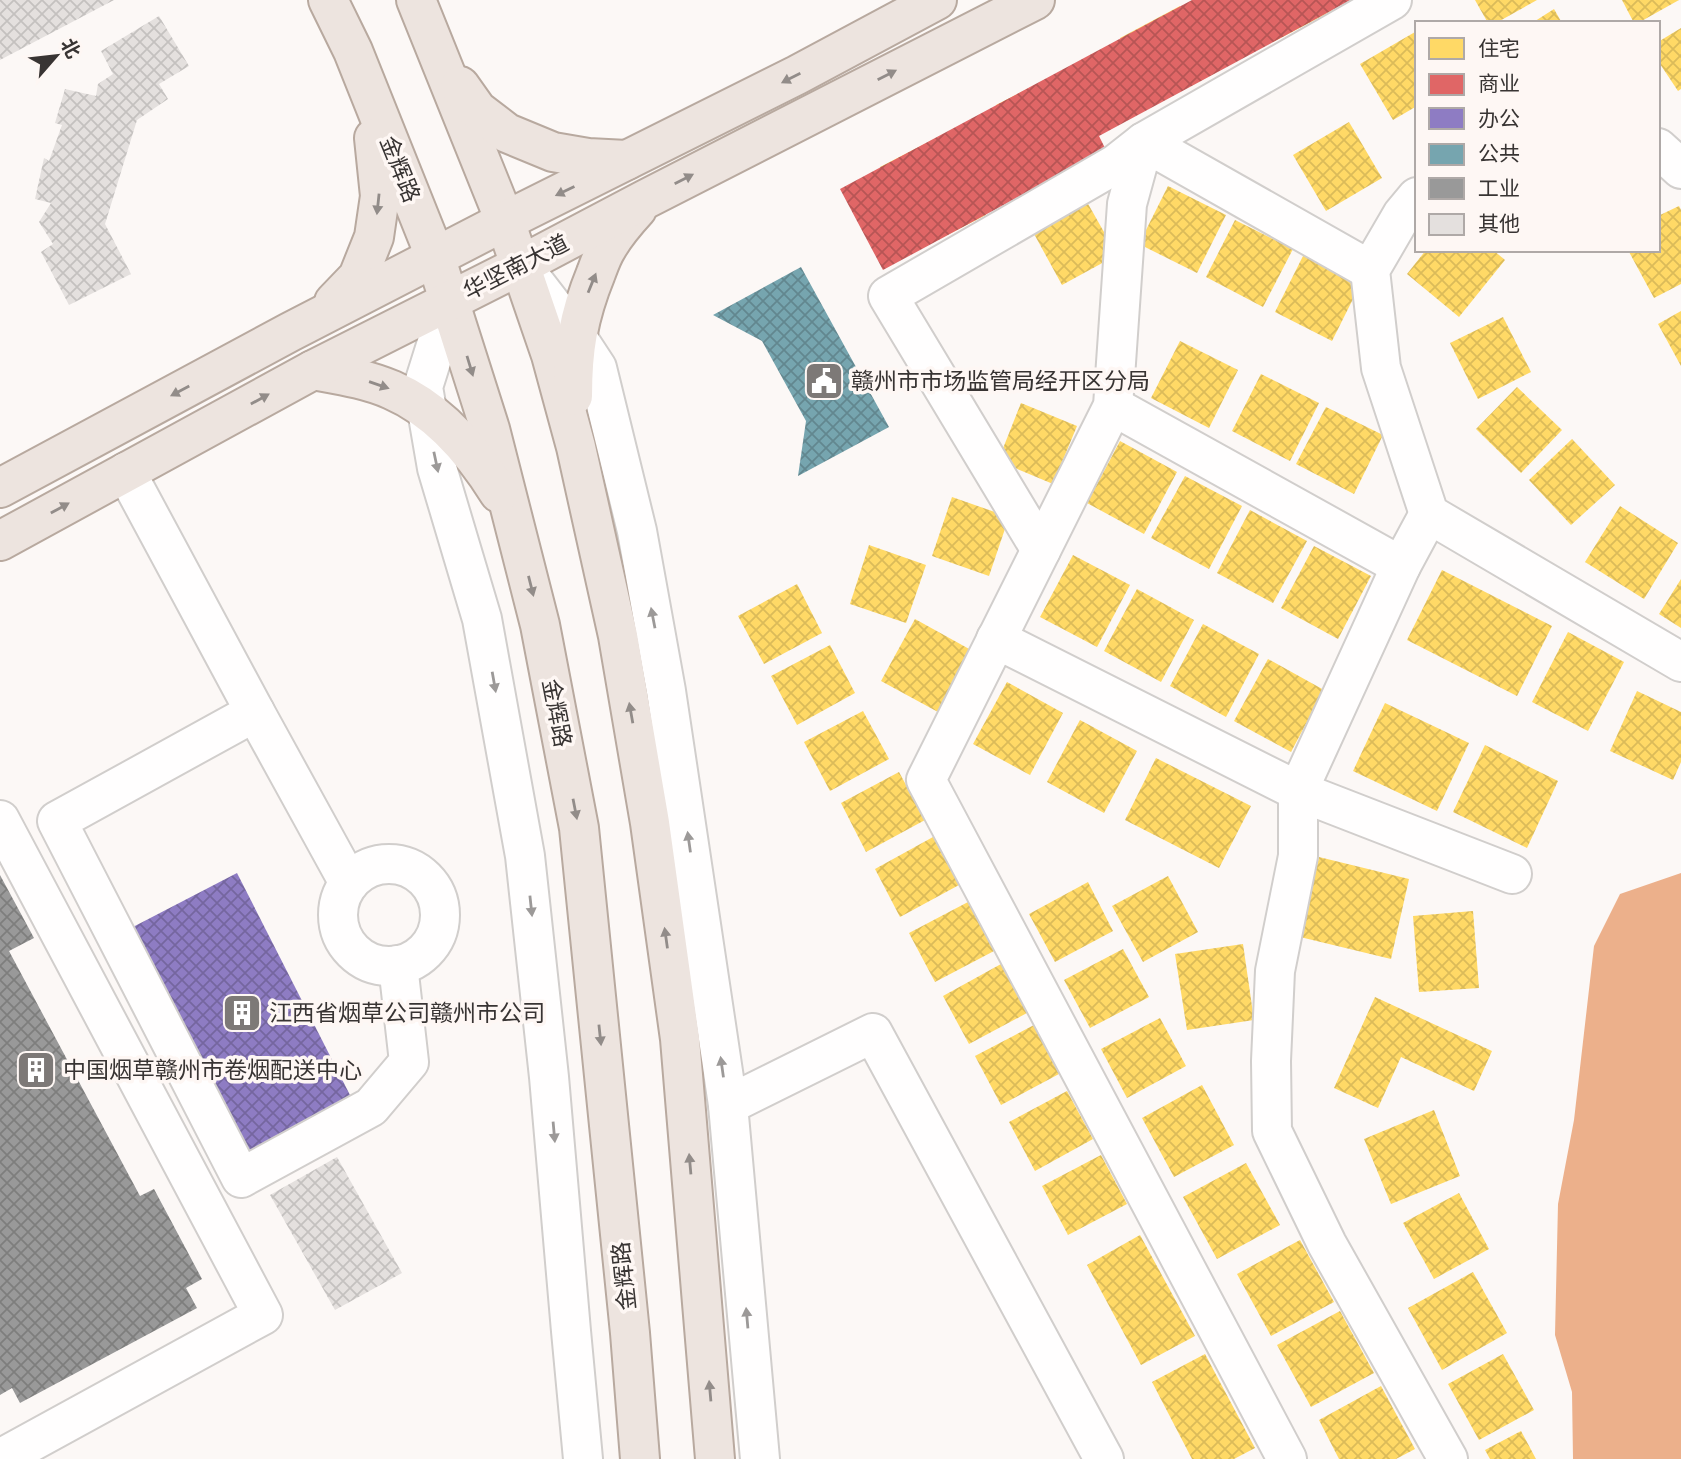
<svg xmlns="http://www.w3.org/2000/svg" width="1681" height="1459" font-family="Karla,'Noto Sans SC',sans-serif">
	<defs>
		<pattern id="homes-cross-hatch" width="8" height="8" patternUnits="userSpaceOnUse" patternTransform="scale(1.75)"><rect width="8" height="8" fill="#ffd966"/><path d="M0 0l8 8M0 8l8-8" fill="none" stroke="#dbbb59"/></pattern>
		<pattern id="shops-cross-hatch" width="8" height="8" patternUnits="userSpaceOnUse" patternTransform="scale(1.75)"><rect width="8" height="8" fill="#e06666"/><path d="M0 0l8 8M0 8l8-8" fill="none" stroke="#b75555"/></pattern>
		<pattern id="offices-cross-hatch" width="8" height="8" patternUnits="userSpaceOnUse" patternTransform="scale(1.75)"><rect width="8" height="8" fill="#8e7cc3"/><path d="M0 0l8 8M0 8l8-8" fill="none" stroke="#75669f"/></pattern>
		<pattern id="public-cross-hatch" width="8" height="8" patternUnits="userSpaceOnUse" patternTransform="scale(1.75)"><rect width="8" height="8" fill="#76a5af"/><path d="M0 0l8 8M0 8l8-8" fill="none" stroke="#62878f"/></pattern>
		<pattern id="industry-cross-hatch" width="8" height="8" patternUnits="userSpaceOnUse" patternTransform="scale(1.75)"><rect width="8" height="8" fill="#999"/><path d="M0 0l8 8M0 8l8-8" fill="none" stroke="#7e7e7d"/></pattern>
		<pattern id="building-cross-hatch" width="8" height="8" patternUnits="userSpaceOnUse" patternTransform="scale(1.75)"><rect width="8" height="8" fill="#e4e0de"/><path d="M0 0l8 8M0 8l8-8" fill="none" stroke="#c4c1bf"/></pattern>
	</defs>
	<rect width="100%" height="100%" fill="#fcf8f6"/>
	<path fill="#ecb08b" d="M1681,873V1459H1573L1572,1392L1555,1335L1558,1204L1574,1120L1594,946L1620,894Z"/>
	<g fill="url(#homes-cross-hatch)">
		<path d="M1250,0H1327L1332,11L1273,42Z"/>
		<path d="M1475,0H1537L1496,23H1488Z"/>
		<path d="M1622,0H1679L1638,23H1634Z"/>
		<path d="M1180,6L1215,73L1155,105L1120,38Z"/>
		<path d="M1554,9L1562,23H1532Z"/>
		<path d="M1681,28V89L1678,91L1658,61V42Z"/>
		<path d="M1415,32L1417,34V106L1393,120L1360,64Z"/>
		<path d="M1060,72L1102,153L1038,186L996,105Z"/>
		<path d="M1349,122L1382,178L1326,211L1293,155Z"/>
		<path d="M944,134L986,215L922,248L880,167Z"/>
		<path d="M1168,186L1226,215L1197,273L1139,244Z"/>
		<path d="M1087,202L1117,255L1062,285L1033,232Z"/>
		<path d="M1679,206L1681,210V284L1654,298L1628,250H1658V216Z"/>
		<path d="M1235,220L1293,249L1263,307L1206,277Z"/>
		<path d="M1426,250H1493L1505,260L1459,317L1407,274Z"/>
		<path d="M1304,254L1361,283L1332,341L1275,312Z"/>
		<path d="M1681,311V366L1658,324Z"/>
		<path d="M1503,317L1531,372L1478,399L1450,343Z"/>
		<path d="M1180,341L1238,370L1209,428L1151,398Z"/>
		<path d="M1261,374L1319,403L1290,461L1232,431Z"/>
		<path d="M1517,387L1562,430L1521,473L1476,429Z"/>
		<path d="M1021,403L1077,426L1053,484L998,461Z"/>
		<path d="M1326,407L1383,435L1354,494L1296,464Z"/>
		<path d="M1572,439L1615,485L1571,525L1529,480Z"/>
		<path d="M1120,441L1177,472L1144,534L1087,503Z"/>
		<path d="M1185,476L1242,506L1209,569L1151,538Z"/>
		<path d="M952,497L1009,517L989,576L932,556Z"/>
		<path d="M1620,506L1678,543L1644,599L1585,562Z"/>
		<path d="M1250,510L1307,541L1273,603L1217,573Z"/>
		<path d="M869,545L926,565L906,623L850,604Z"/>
		<path d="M1314,546L1371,576L1338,639L1281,608Z"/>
		<path d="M1073,555L1130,585L1097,647L1040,617Z"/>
		<path d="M1442,570L1552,626L1517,696L1407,640Z"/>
		<path d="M1681,579V628L1659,614Z"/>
		<path d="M797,584L822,633L764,664L738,616Z"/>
		<path d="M1137,589L1194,620L1161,682L1104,651Z"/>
		<path d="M915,619L971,650L938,712L881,681Z"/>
		<path d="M1203,624L1259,654L1226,717L1170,686Z"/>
		<path d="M1568,632L1624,662L1588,731L1532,702Z"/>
		<path d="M830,645L855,693L797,725L771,676Z"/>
		<path d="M1268,659L1324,690L1291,752L1234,721Z"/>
		<path d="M1007,682L1063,713L1030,775L973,744Z"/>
		<path d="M1637,691L1681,712V762L1673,780L1610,751Z"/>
		<path d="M1385,703L1469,743L1437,811L1353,771Z"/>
		<path d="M863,711L889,759L830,791L804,742Z"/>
		<path d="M1080,720L1137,751L1104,813L1047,782Z"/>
		<path d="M1485,745L1558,781L1527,848L1453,812Z"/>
		<path d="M1156,758L1251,806L1219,868L1125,820Z"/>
		<path d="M899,772L925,820L866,852L841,803Z"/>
		<path d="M933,837L959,885L900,917L875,869Z"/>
		<path d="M1319,857L1409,879L1391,959L1300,937Z"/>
		<path d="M1168,876L1198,932L1143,962L1112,906Z"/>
		<path d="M1088,882L1113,931L1055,962L1029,914Z"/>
		<path d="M968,902L994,951L935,982L909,933Z"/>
		<path d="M1473,911L1479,988L1419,992L1413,916Z"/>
		<path d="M1243,944L1254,1020L1187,1030L1175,954Z"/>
		<path d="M1123,949L1149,997L1090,1028L1064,980Z"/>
		<path d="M1001,964L1027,1013L969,1044L943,996Z"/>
		<path d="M1375,997L1492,1051L1474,1091L1401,1057L1378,1108L1334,1088Z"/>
		<path d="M1160,1018L1186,1066L1127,1098L1101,1049Z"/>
		<path d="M1034,1025L1059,1074L1001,1105L975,1056Z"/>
		<path d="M1202,1085L1234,1145L1174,1177L1142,1118Z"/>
		<path d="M1067,1091L1093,1139L1035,1171L1009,1122Z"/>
		<path d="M1434,1110L1460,1176L1391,1204L1364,1139Z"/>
		<path d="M1101,1155L1127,1204L1068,1235L1042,1186Z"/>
		<path d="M1246,1163L1280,1225L1217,1259L1183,1197Z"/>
		<path d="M1459,1193L1489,1249L1434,1279L1403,1223Z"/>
		<path d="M1140,1235L1195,1336L1141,1365L1087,1265Z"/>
		<path d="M1300,1240L1334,1302L1271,1336L1237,1274Z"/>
		<path d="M1473,1272L1507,1333L1442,1370L1408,1308Z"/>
		<path d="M1340,1311L1374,1373L1311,1407L1277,1345Z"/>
		<path d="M1205,1354L1255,1448L1234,1459H1192L1152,1382Z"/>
		<path d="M1503,1354L1534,1410L1479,1440L1448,1384Z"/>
		<path d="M1381,1386L1415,1449L1396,1459H1339L1319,1420Z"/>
		<path d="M1521,1431L1536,1459H1490L1485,1450Z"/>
	</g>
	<path fill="url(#shops-cross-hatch)" d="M1192,0H1351L1099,136L1106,150L883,270L840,189Z"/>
	<path fill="url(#offices-cross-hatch)" d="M237,873L352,1099L247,1153L131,928Z"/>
	<path fill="url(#public-cross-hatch)" d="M801,267L889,427L798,476L806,421L762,341L713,315Z"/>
	<path fill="url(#industry-cross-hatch)" d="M0,875L34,938L9,951L140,1196L154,1189L202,1279L186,1288L197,1308L20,1403L12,1388L0,1395Z"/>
	<g fill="url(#building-cross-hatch)">
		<path d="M0,0H114L0,60Z"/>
		<path d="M159,16L189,66L159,84L168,99L137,120L105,224L131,274L69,305L41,252L53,244L39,222L51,203L35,199L44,158L49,161L62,125L55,123L65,89L96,96L98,84L113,74L101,51Z"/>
		<path d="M337,1157L402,1273L335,1310L270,1195Z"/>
	</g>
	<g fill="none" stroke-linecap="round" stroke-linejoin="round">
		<g stroke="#d1cecc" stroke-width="42">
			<g id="minor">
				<path d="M1658,148L1681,169"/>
				<path d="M1417,197L1402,215L1370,270L1381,368L1429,514L1681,662"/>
				<path d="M525,270L576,336L597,368L637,531L666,691L728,1105L760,1459"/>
				<path d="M450,301L423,387L437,468L482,619L525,856L549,1077L571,1331L583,1459"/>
				<path d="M1113,406L1401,566"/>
				<path d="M126,472L255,712L57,821L241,1178L371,1107L409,1062L398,965"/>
				<path d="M1429,514L1401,566L1298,791V856L1275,971L1271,1061L1272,1131L1327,1244L1448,1459"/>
				<path d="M1041,550L888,296L1116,164L1144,142L1392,0"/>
				<path d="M996,639L1298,791L1512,874"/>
				<path d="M255,712L349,883"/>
				<path d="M0,820L263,1315L0,1459"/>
				<circle cx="389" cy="915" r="51"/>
				<path d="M728,1105L873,1033L1104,1459"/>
				<path d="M1287,1459L926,780L1113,406L1127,204L1144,142L1370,270"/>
			</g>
		</g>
		<g stroke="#b8a99f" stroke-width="42">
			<g id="major">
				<path d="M328,0L353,51L435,256L490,429L540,625L579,828L630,1333L640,1459"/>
				<path d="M416,0L505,221L551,355L576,447L618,636L650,823L680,1039L715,1459"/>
				<path d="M460,86L477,110L507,133L553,152L588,158L627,160"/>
				<path d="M334,302L358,277L374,237L380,196L374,138"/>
				<path d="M313,370C340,375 367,379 392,390C438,410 473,451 499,493"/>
				<path d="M573,396C573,350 578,317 596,273C599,265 602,256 607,248C615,234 626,221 637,209"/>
				<path d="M0,488L290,332L505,221L797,75L937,0"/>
				<path d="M0,541L313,370L521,265L646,199L1035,0"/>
			</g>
		</g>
		<use href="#minor" stroke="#fffefe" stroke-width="38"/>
		<use href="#major" stroke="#ede4df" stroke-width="38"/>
	</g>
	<defs><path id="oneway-solid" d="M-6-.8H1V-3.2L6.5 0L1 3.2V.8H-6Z" transform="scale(1.75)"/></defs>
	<g fill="#928c89">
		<use href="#oneway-solid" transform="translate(887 75) rotate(-27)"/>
		<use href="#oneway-solid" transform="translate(791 78) rotate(153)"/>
		<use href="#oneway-solid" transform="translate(684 179) rotate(-27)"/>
		<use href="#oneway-solid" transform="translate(565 191) rotate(154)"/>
		<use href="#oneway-solid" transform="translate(378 204) rotate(96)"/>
		<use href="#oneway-solid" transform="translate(592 283) rotate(-68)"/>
		<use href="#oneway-solid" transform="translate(470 366) rotate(73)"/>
		<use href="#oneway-solid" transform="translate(379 385) rotate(19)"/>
		<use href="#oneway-solid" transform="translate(180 391) rotate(152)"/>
		<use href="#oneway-solid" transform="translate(260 399) rotate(-29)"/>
		<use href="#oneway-solid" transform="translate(60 508) rotate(-29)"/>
		<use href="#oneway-solid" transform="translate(531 586) rotate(76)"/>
		<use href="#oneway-solid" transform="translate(631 713) rotate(-100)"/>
		<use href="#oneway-solid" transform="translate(575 809) rotate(79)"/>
		<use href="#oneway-solid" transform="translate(666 938) rotate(-98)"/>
		<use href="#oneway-solid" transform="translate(600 1035) rotate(84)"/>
		<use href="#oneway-solid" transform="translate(690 1164) rotate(-95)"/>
		<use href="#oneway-solid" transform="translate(710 1391) rotate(-95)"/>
	</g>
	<g fill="#9c9998">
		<use href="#oneway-solid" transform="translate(436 462) rotate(78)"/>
		<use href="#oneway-solid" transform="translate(653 618) rotate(-101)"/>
		<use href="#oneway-solid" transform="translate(494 682) rotate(80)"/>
		<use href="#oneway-solid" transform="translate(689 842) rotate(-98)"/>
		<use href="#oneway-solid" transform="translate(531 906) rotate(84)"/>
		<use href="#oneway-solid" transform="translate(722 1067) rotate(-98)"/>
		<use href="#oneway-solid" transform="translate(554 1132) rotate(85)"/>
		<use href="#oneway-solid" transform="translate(747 1318) rotate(-95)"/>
	</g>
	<defs>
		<g id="civic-square" transform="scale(2.0125)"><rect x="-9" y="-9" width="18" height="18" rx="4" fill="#7d7977" stroke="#fef7f4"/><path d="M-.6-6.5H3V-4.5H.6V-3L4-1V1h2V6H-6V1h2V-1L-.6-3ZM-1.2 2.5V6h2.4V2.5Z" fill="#fff"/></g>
		<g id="building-square" transform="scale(2.0125)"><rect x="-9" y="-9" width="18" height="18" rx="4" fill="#7d7977" stroke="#fef7f4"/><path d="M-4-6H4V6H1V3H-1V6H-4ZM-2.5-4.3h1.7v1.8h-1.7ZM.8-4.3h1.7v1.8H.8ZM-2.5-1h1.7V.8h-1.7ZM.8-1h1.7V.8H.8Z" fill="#fff"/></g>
	</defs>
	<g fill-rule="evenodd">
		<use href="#civic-square" x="824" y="381"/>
		<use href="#building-square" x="242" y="1013"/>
		<use href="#building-square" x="36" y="1070"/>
	</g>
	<g text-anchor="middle" stroke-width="7" stroke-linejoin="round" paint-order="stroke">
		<g font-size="23" fill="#383433" stroke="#fef7f4">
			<text transform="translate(400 169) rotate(68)" y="8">金辉路</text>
			<text transform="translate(516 267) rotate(-27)" y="8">华坚南大道</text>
			<text transform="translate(557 713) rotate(79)" y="8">金辉路</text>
			<text transform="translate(624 1276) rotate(-96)" y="8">金辉路</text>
		</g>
		<g font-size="23" fill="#383433" stroke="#fef7f4" text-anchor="start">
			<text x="851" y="389">赣州市市场监管局经开区分局</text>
			<text x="269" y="1021">江西省烟草公司赣州市公司</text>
			<text x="63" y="1078">中国烟草赣州市卷烟配送中心</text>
		</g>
	</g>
	<rect x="1415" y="21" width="245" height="231" fill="#fef7f4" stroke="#afa9a7" stroke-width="2"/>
	<rect x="1429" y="38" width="35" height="21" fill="#ffd966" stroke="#afa9a7" stroke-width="2"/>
	<text x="1478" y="56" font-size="21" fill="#383433">住宅</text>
	<rect x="1429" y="74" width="35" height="21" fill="#e06666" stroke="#afa9a7" stroke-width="2"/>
	<text x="1478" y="91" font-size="21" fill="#383433">商业</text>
	<rect x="1429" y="108" width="35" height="21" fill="#8e7cc3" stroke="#afa9a7" stroke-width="2"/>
	<text x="1478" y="126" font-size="21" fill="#383433">办公</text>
	<rect x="1429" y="144" width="35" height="21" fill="#76a5af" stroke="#afa9a7" stroke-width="2"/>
	<text x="1478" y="161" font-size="21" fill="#383433">公共</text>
	<rect x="1429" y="178" width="35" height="21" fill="#999999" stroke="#afa9a7" stroke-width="2"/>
	<text x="1478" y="196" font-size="21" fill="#383433">工业</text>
	<rect x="1429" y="214" width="35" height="21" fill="#e4e0de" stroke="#afa9a7" stroke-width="2"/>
	<text x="1478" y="231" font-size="21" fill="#383433">其他</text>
	<g transform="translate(56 56) rotate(62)" stroke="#fef7f4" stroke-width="5" paint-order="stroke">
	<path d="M0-5L12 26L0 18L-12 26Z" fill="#383433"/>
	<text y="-10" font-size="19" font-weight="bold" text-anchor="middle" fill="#383433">北</text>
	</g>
</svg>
